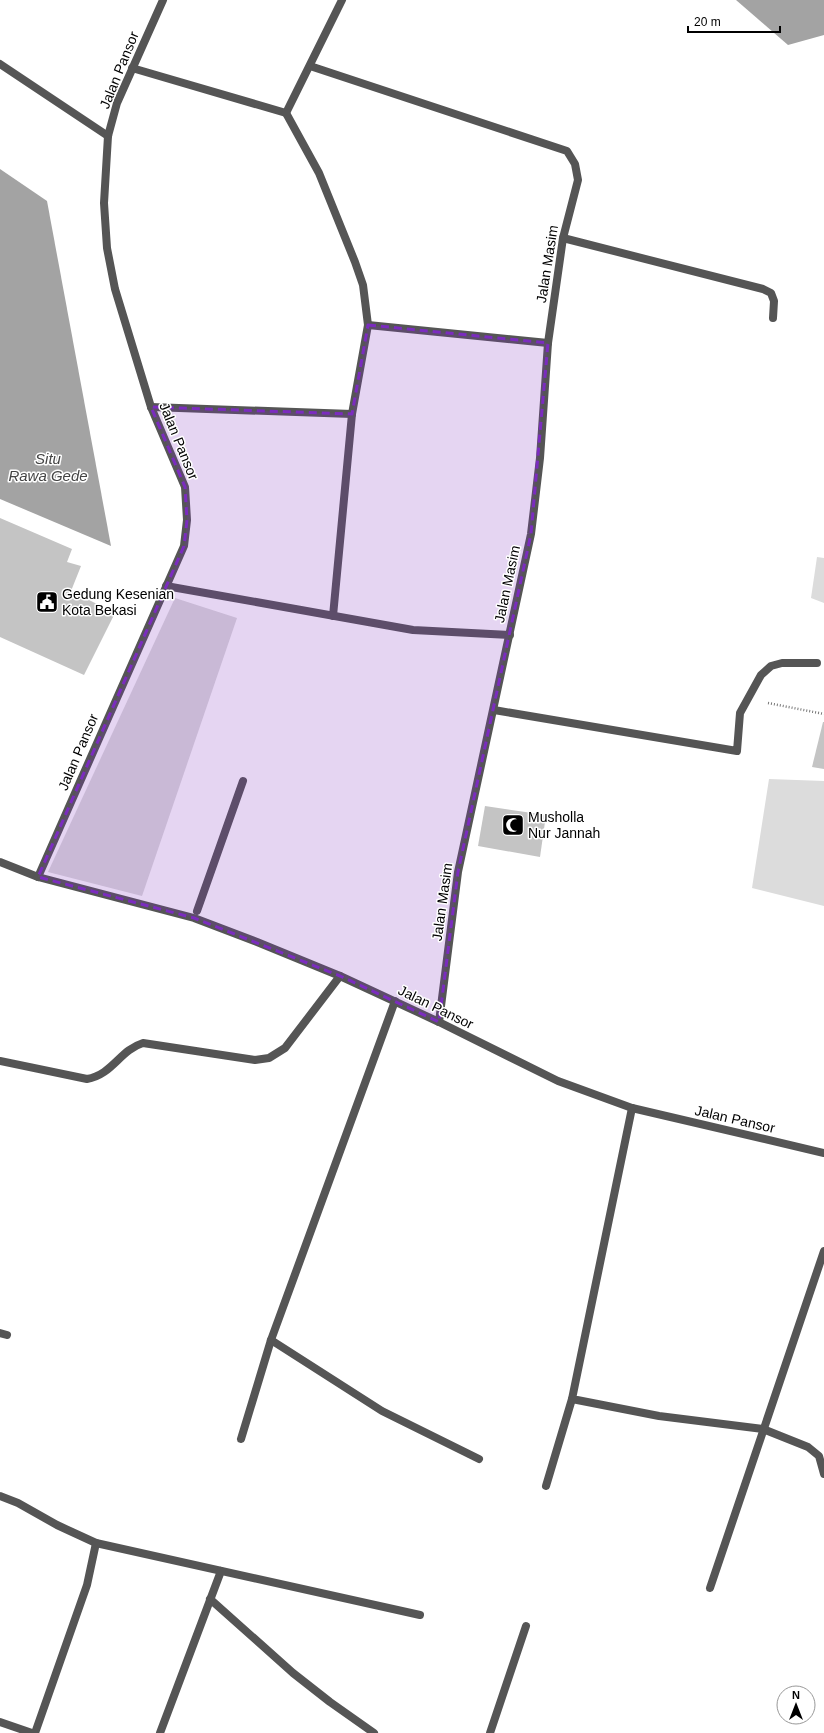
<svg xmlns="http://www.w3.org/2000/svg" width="824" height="1733" font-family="Arial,sans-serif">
	<rect width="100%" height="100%" fill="#fff"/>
	<g fill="#dcdcdc">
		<path d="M817,557L824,558V603L811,598Z"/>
		<path d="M175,598L237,618L142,896L48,872Z"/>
		<path d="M769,779L824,781V906L752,888Z"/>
	</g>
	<g fill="#a3a3a3">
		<path d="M736,0H824V35L788,45Z"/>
		<path d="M0,169L47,201L111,546L0,499Z"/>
	</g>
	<g fill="#c4c4c4">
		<path d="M0,518L72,549L67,562L81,566L71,591L115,613L84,675L0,637Z"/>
		<path d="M823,722H824V769L812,767Z"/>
		<path d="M485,806L546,815L540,857L478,846Z"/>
	</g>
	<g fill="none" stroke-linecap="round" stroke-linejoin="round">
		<path stroke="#777" stroke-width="2.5" stroke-dasharray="1 2" stroke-linecap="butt" d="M768,703L824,714"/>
		<path stroke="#555" stroke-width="8" d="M197,911L243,781"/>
		<g stroke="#555" stroke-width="8">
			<path d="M0,64L108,136"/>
			<path d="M310,66L567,151L575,164L578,180L563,238L548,343L540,458L531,534L458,872L439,1022"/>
			<path d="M132,68L286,113L342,0"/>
			<path d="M286,113L319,173L355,262L363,285L368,325L352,414L333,616"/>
			<path d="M563,238L763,289L771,293L774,301L773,318"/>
			<path d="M368,325L548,343"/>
			<path d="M151,407L352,414"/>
			<path d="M166,586L413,630L510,635"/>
			<path d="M494,710L737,751L740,713L761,675L771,666L782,663H817"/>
			<path d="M0,862L38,877L194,918L257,942L340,976L439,1022L558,1081L632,1108L824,1153"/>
			<path d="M38,877L184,546L187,520L185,487L151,407L115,289L107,248L104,203L108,136L117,103L163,0"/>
			<path d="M0,1061L87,1079C112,1075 120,1050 143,1043L255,1060L269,1058L285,1048L340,976"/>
			<path d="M632,1108L572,1399L659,1416L763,1429L808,1447L819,1456L824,1474"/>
			<path d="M0,1333L7,1335"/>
			<path d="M271,1340L382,1411L479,1459"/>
			<path d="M241,1439L271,1340L395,1001"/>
			<path d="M546,1486L572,1399"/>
			<path d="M0,1496L18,1503L57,1525L96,1543L420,1615"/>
			<path d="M710,1588L824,1251"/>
			<path d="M210,1599L293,1673L330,1702L374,1733"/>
			<path d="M0,1722L32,1733"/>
			<path d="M35,1733L87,1585L96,1543"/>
			<path d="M160,1733L221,1571"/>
			<path d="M490,1733L526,1626"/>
		</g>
	</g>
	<path fill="#7b2cbf" fill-opacity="0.2" stroke="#7b2cbf" stroke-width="3" stroke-dasharray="8 5" stroke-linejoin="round" d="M368,325L548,343L531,534L458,872L439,1022L340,976L194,918L38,877L184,546L187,520L185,487L151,407L352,414Z"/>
	<defs>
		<g id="civic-square" transform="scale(1.15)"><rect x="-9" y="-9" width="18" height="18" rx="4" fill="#000" stroke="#fff"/><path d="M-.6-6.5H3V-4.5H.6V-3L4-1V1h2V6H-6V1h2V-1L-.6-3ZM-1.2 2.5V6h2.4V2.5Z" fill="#fff"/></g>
		<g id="mosque-square" transform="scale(1.15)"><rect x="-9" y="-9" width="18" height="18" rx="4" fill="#000" stroke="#fff"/><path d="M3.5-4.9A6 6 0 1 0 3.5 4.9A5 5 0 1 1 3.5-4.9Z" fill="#fff"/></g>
	</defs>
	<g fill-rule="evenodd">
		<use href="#civic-square" x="47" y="602"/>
		<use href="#mosque-square" x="513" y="825"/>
	</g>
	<g text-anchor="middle" stroke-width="3" stroke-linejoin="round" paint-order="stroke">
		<g font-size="14" fill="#000" stroke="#fff">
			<text transform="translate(119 70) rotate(-68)" y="5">Jalan Pansor</text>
			<text transform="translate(547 264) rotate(-81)" y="5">Jalan Masim</text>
			<text transform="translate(179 441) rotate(68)" y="5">Jalan Pansor</text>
			<text transform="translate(507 584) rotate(-78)" y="5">Jalan Masim</text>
			<text transform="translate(78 752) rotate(-67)" y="5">Jalan Pansor</text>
			<text transform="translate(442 902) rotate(-82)" y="5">Jalan Masim</text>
			<text transform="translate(436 1007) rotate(26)" y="5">Jalan Pansor</text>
			<text transform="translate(735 1119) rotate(13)" y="5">Jalan Pansor</text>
		</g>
		<g font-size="14" fill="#000" stroke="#fff" text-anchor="start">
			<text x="62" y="599">Gedung Kesenian<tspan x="62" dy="16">Kota Bekasi</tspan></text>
			<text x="528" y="822">Musholla<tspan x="528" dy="16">Nur Jannah</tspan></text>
		</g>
		<g font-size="15" font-style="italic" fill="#444" stroke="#fff">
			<text x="48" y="464">Situ<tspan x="48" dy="17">Rawa Gede</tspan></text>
		</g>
	</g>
	<g transform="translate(796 1705)"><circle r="19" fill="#ffffff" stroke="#999999"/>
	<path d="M0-3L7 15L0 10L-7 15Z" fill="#000000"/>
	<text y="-6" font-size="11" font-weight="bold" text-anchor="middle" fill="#000000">N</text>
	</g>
	<path d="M688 26v6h92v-6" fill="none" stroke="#000000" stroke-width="2"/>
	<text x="694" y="26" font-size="12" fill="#000000" stroke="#ffffff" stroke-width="3" paint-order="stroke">20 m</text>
</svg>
